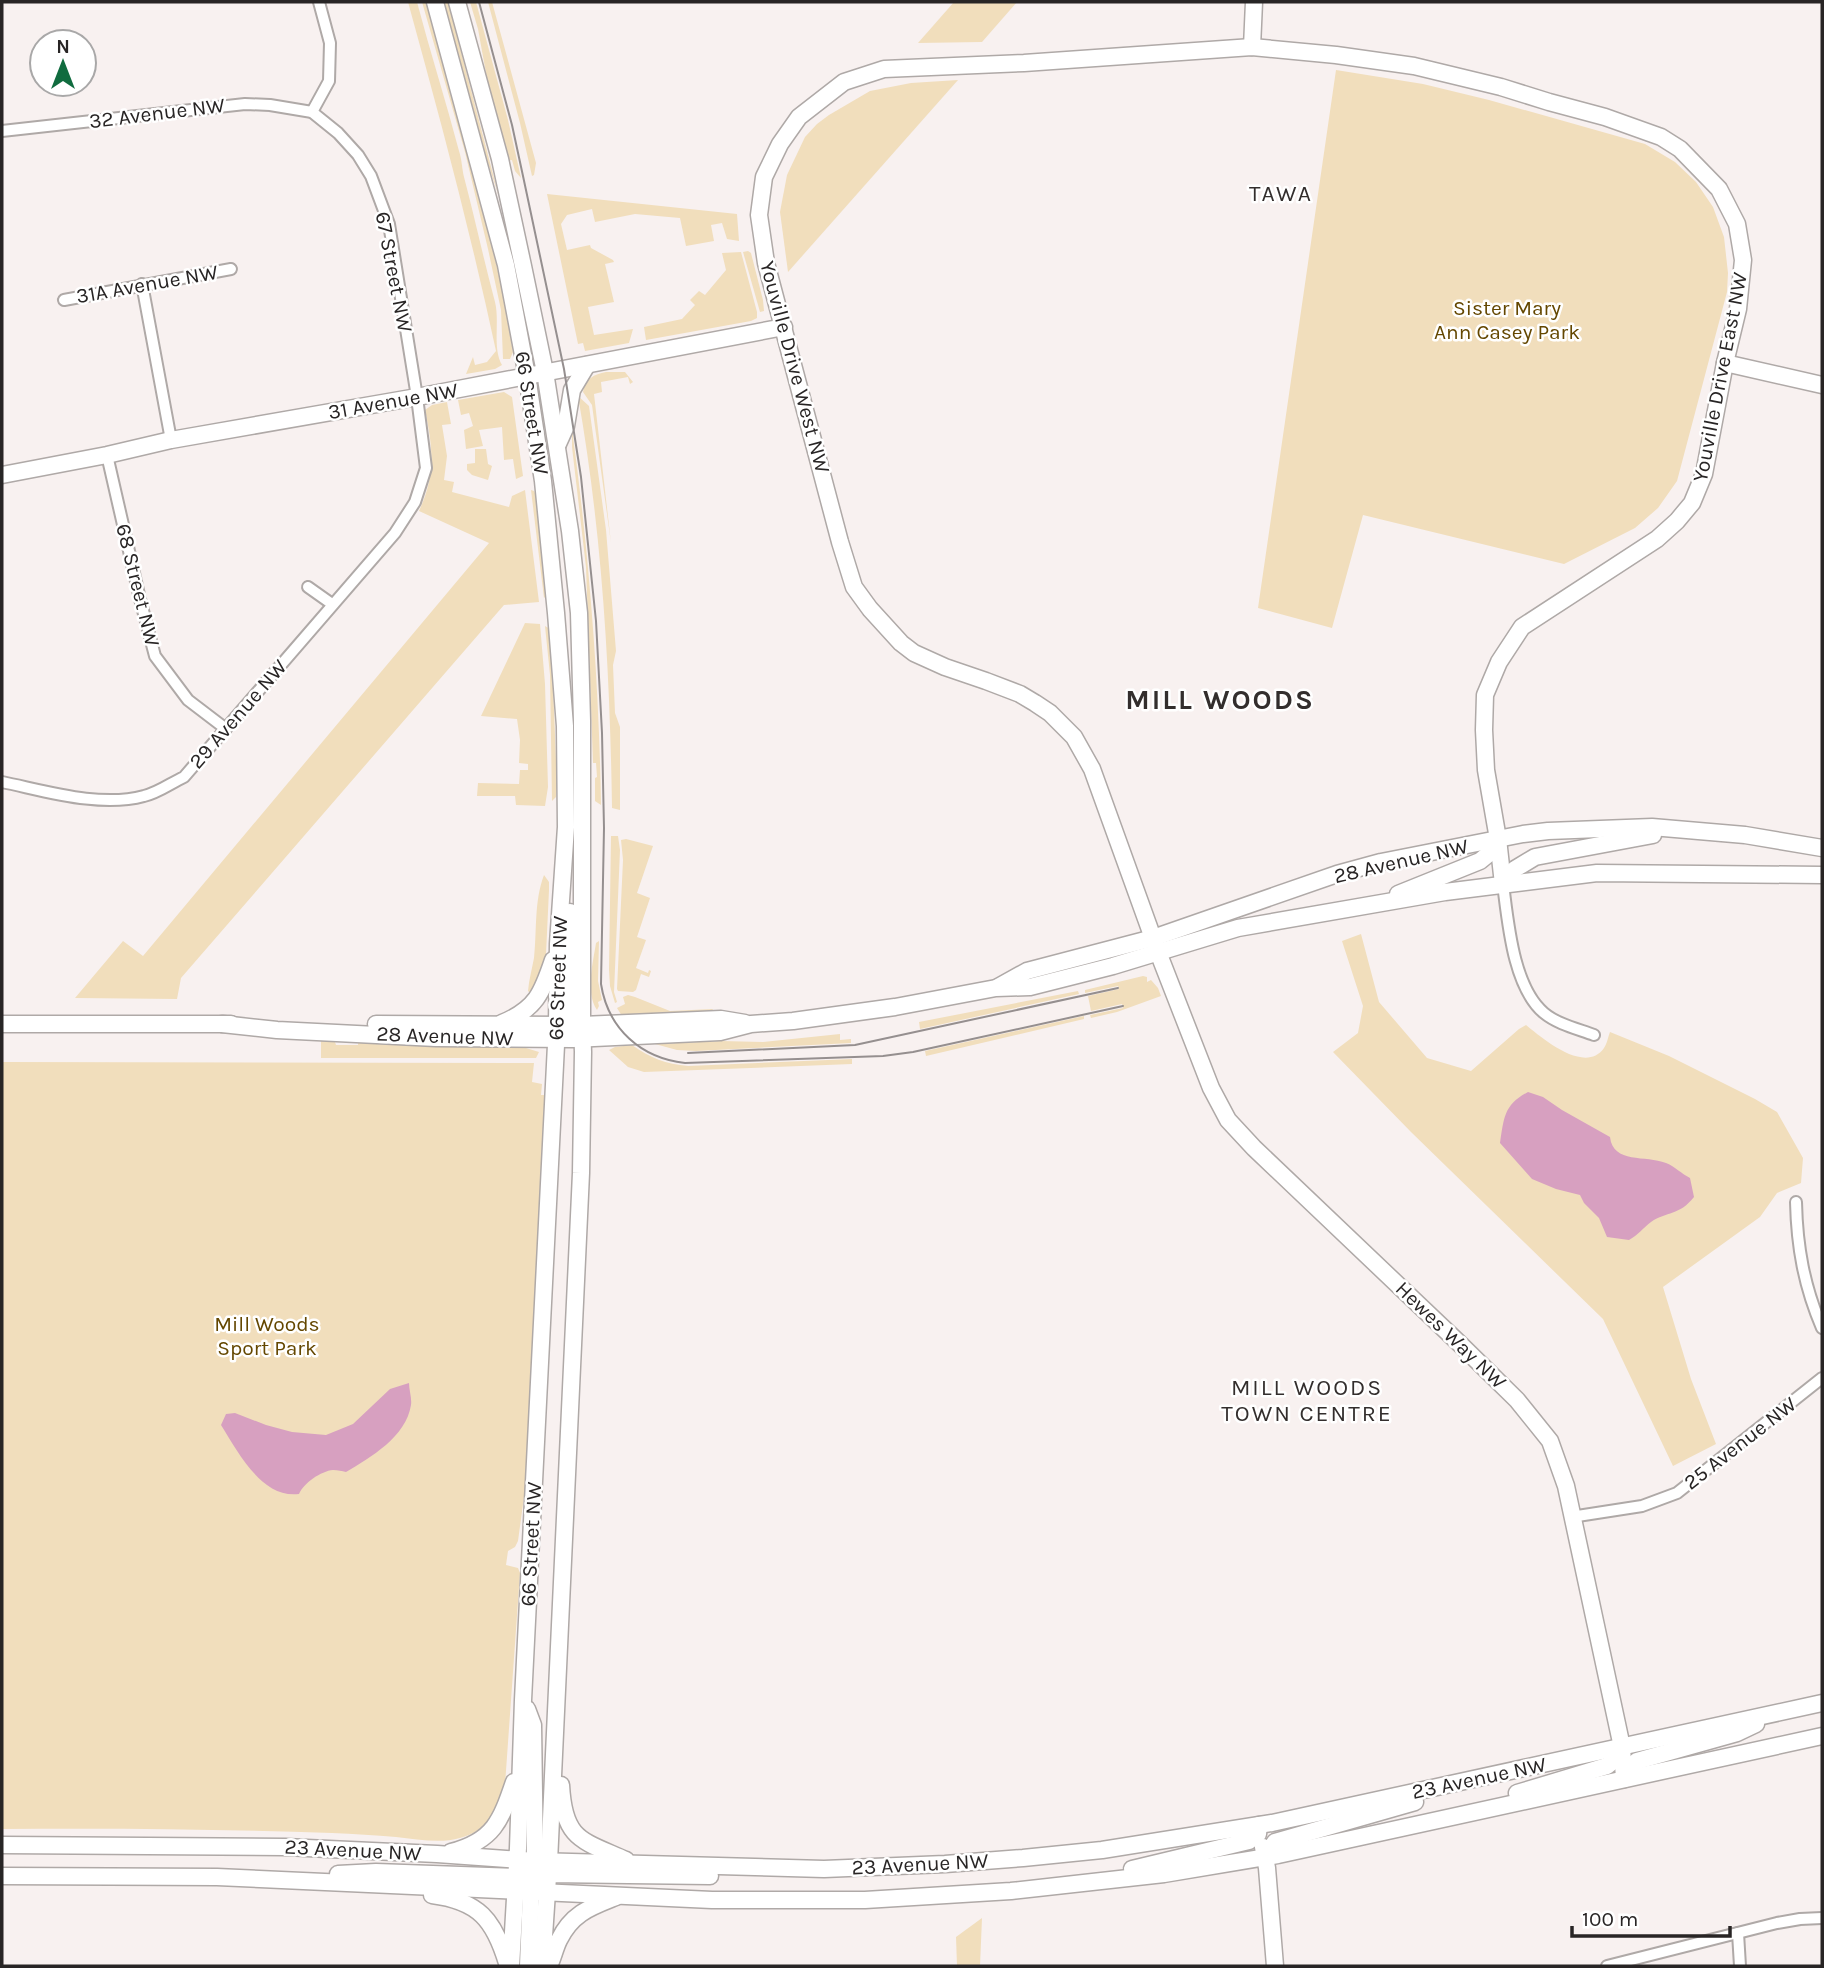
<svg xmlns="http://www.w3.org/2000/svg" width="1824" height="1968" font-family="Karla,sans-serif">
	<rect width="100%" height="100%" fill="#f8f1f0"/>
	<g fill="#f1debc">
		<path d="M408,2H417C430,52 446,101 459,151C462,160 462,169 464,177C475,219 484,261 495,302C500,322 492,347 502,365L495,369L466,374L473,357L475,365L487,362L496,351C471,234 440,118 408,2Z"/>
		<path d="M422,2H427L474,173L501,284L513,352L510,359H503L501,310L488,249L465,152Z"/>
		<path d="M444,2H448L499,197L487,160Z"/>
		<path d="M470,2H476L508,120L521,178L515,171L512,160L507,161L488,84L478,29Z"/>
		<path d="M488,2H492L536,163L534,175L532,176L520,123Z"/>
		<path d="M954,2H1017L982,42L918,43Z"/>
		<path d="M1336,70L1423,84L1489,100L1645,144L1675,162L1696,182L1713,207L1724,237L1728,273L1727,292L1677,481L1658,508L1635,528L1564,564L1363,515L1332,628L1258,608Z"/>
		<path d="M958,80L788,272L780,212L787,175L805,137L817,124L829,115L870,91L911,83Z"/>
		<path d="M547,194L737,214L739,241L727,239L722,223L711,225L714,241L686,246L680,218L635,214L595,222L592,209L567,215L561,224L567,250L590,245L591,248L613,260L614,262L605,264L614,302L588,307L594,335L633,329L629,343L585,351L583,343L578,344Z"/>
		<path d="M748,251L751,253L763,300L764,311L760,312L743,252Z"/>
		<path d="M741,252L757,312V318L751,321L646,340L644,327L682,319L695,305L690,300L699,291L705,295L726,270L722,253Z"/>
		<path d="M606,372H625L633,382L630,384L628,377L601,382L602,392L594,394L611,543L592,405L583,392C585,379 594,374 606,372Z"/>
		<path d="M504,392L512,397L523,476L516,479L513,459L504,460L502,427L479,430L483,446L466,449L464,430L473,426L469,413L461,415L458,400Z"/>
		<path d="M578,396L589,406L606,530L616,651L613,665L615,713L620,727V810L612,808C610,670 602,532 578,396Z"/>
		<path d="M447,402L451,424L442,425L447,456L444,480L454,482L452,492L509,507L512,496L525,490L539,602L504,605L181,978L177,999L75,998L123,941L143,956L489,543L419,511C436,475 433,448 425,410L432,405Z"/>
		<path d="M572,429C589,554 599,678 601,805L595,801V778L597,777L596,763H593L586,567L572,447Z"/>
		<path d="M475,449H486L488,464L492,466L488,480L472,475L467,470V464L475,463Z"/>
		<path d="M531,490L534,491L537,497L548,594L544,598Z"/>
		<path d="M525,623L540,624L545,684L548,787L545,806L516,805L515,796H477L478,783L519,784L520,770H528V764L519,763L520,740L517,719L481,716Z"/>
		<path d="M545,626L550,629L551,635L557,785L556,797L552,801L550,675Z"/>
		<path d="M611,836H618L620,850L614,992L617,1002L615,1003L610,986L609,970Z"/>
		<path d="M626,839L653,846L637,893L650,898L637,937L646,940L636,968L648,973L649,970L651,971L649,977L641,974L636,990L633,992L618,991L617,989L623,860L621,840Z"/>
		<path d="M544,875L549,882V890L546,954L543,968L531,994L528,991C529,979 532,969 534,958C537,930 534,901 544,875Z"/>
		<path d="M1361,934L1379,1002L1427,1058L1471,1071L1519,1029L1526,1025C1542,1038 1585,1075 1604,1048C1607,1044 1608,1037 1610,1032L1669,1056L1755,1099L1777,1112L1803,1158L1801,1183L1777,1193L1760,1217L1663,1287L1691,1379L1716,1444L1673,1466L1603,1319L1411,1132L1333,1052L1358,1033L1363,1006L1342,941Z"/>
		<path d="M599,941L598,981L602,1000L598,1002L599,1006L597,1010C585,992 593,963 596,943Z"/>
		<path d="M1143,976L1147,977V982L1151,980L1158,988L1161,996L1117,1012L1091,1018L1090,1015L1123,1008L1122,1004L1091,1011L1088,996L1119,989L1118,986L1085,993V990Z"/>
		<path d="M1078,991L1079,994L920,1029L919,1022Z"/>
		<path d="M628,995L635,997L670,1011L713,1009L711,1012L622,1016L617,1008L625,1004L623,997Z"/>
		<path d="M1084,1016V1019L926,1056L925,1051Z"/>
		<path d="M840,1034V1040L851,1039V1043L696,1051L677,1050L655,1044L721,1041L763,1042Z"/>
		<path d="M358,1039L462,1046L526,1048L539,1052L536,1058H321V1041L335,1042L336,1045H358Z"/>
		<path d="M632,1045C650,1058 666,1064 688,1066L852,1059V1064L644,1072L628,1067L609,1050L615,1047Z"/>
		<path d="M2,1062L534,1063L532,1082L542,1084L541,1095H545V1101L526,1482L518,1541L515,1547L508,1551L506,1565L518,1568L520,1573L505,1785C499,1810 487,1831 460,1838C440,1844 417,1839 396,1837C375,1835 354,1834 332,1833C222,1829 112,1828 2,1829Z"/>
		<path d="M982,1918L980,1966H957L956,1937Z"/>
	</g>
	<g fill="#d7a0c0">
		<path d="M1528,1092L1543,1097L1562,1110L1610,1137C1613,1164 1646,1155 1666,1163C1674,1166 1682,1174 1690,1178L1694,1197C1679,1216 1667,1211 1651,1222C1643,1228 1638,1235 1629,1240L1607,1237L1599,1218L1584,1203L1580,1195L1556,1189L1532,1179L1500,1143C1504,1117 1504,1105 1528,1092Z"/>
		<path d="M409,1383C409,1390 412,1398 411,1405C406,1437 371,1457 346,1472C342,1471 338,1470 333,1470C321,1471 304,1483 299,1494C262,1499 238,1452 221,1425L226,1414L235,1413L266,1425L292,1432L326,1435L353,1424L390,1389Z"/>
	</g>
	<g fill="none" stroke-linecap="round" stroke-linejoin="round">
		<g stroke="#afa9a7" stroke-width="14">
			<g id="street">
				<path d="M312,112L329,81L330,43L319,2"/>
				<path d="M2,131L245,104L270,105L312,112L338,133L358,155L371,176L389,224L417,397L426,468L415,502L395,533L184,777C171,783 158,793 144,796C100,808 46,791 2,782"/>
				<path d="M142,284L171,440"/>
				<path d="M64,300L231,269"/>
				<path d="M107,455L140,599L155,656L188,700L226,729"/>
				<path d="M308,587L332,604"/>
				<path d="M1503,884C1508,922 1513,987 1544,1013C1557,1024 1578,1029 1594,1035"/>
				<path d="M1796,1202C1797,1247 1804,1286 1822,1328"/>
				<path d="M1571,1517L1642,1506L1677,1493L1822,1378"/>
				<path d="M1738,1933L1740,1966"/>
				<path d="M1607,1966L1777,1923L1800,1919L1822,1918"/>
			</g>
		</g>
		<g stroke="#afa9a7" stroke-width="19">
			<g id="secondary">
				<path d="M435,2L506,265L527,376L543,481L556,613L565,726L566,827L558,944L557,1025L523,1700L518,1848L511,1966"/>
				<path d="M457,2L500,159L523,266L545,372L570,531L579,613L582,721V1025L583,1052L581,1173L549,1862L542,1966"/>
				<path d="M1252,47L1254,2"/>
				<path d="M1725,363L1822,385"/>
				<path d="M557,446L566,426L572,390L587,365"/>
				<path d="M2,475L107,455L171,440L417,397L784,327"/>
				<path d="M1503,884L1498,839L1486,770L1484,730L1485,695L1499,662L1522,627L1657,539L1677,521L1692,503L1704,474L1725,363L1738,309L1743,260L1737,224L1719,189L1680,149L1661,137L1605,117L1549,102L1501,87L1414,66L1336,55L1252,47L1024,63L884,69L844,82L799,117L780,144L764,177L759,215L766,263L840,542L854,587L870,609L901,643L914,653L945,667L986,681L1020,694L1035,703L1050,713L1074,737L1092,769L1158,952L1211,1088L1228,1120L1254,1148L1460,1344L1517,1400L1550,1441L1566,1486L1622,1747L1624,1779"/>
				<path d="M1503,884L1515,869L1535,857L1653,835"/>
				<path d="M1398,894L1480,861L1491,852L1498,839"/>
				<path d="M570,912L571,1021L576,1031"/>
				<path d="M998,987L1027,971L1153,938L1337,874L1381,862L1523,834L1548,831L1652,827L1745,835L1822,848"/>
				<path d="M502,1023C536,1009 542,993 553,960"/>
				<path d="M2,1024H231"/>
				<path d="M222,1024L277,1030L436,1038L573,1039L720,1032L751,1024L793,1021L895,1007L996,988L1030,987L1113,966L1238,928L1445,892L1597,873L1822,875"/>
				<path d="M376,1024L582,1025L721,1019L745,1023"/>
				<path d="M527,1709L533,1725L535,1861L537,1871"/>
				<path d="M1624,1779L1631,1766L1637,1761L1737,1733L1756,1724"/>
				<path d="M561,1785C564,1840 581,1840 626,1860"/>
				<path d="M1517,1793L1607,1766L1618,1757L1622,1747"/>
				<path d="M2,1845L285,1847L437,1854L535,1861L824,1869L945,1864L1023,1858L1102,1850L1272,1823L1822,1703"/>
				<path d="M1263,1847L1267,1868L1275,1966"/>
				<path d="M451,1852C494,1841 501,1820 514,1782"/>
				<path d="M1265,1857L1275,1842L1415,1802"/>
				<path d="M1132,1869L1249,1841L1258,1834L1259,1825"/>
				<path d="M338,1874L376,1872L516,1877C528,1877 537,1873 546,1865"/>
				<path d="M2,1876L217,1877L712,1900H865L1011,1891L1164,1874L1278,1855L1822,1736"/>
				<path d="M541,1878L548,1874L710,1876"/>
				<path d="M432,1895C479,1901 494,1920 507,1963"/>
				<path d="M528,1966L531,1891L528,1882"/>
				<path d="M549,1966C553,1958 555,1948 559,1940C572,1913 591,1907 616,1897"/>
			</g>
		</g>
		<use href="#street" stroke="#fff" stroke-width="10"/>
		<use href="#secondary" stroke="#fff" stroke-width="16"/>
		<g stroke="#958f8f" stroke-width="2">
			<path d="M479,2L512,125L523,176L564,369L581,477L596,621L602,733L604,828L601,984C608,1029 641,1058 685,1063L883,1056L913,1052L1123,1006"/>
			<path d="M688,1053L855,1045L1118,988"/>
		</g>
	</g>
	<g text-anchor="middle" stroke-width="5" stroke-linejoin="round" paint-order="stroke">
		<g font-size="21" fill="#282525" stroke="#fff">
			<text transform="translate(157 113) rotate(-7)" y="7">32 Avenue NW</text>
			<text transform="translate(394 272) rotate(79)" y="7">67 Street NW</text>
			<text transform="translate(147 284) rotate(-10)" y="7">31A Avenue NW</text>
			<text transform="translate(795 367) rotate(75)" y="7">Youville Drive West NW</text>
			<text transform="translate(1720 377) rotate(-79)" y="7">Youville Drive East NW</text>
			<text transform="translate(393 401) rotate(-10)" y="7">31 Avenue NW</text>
			<text transform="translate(532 413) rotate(81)" y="7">66 Street NW</text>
			<text transform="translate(138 585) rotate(76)" y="7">68 Street NW</text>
			<text transform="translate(238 714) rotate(-49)" y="7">29 Avenue NW</text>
			<text transform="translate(1401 861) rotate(-13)" y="7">28 Avenue NW</text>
			<text transform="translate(558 978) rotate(-88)" y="7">66 Street NW</text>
			<text transform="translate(445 1036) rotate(2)" y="7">28 Avenue NW</text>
			<text transform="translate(1451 1335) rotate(44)" y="7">Hewes Way NW</text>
			<text transform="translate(1740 1443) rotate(-38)" y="7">25 Avenue NW</text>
			<text transform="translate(531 1544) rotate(-87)" y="7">66 Street NW</text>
			<text transform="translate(1479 1778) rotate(-12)" y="7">23 Avenue NW</text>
			<text transform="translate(353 1850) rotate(3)" y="7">23 Avenue NW</text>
			<text transform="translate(920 1864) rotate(-3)" y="7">23 Avenue NW</text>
		</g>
		<g font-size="21" fill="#644700" stroke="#fff">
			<text x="1507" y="315">Sister Mary<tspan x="1507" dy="24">Ann Casey Park</tspan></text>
			<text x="267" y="1331">Mill Woods<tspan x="267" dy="24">Sport Park</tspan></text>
		</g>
		<g font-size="23" letter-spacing="2" fill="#332e2d" stroke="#fff">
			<text x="1281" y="201">TAWA</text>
			<text x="1307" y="1395">MILL WOODS<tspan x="1307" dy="26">TOWN CENTRE</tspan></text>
		</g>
		<g font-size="28" font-weight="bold" letter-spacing="2" fill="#332e2d" stroke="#fff">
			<text x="1220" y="709">MILL WOODS</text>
		</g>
	</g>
	<rect width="1824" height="1968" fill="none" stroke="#282525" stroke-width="7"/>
	<g transform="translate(63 63)"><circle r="33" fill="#ffffff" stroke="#a9a8a8" stroke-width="2"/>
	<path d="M0-5L12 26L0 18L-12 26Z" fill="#106c3f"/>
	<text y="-10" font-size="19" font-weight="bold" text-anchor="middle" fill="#282525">N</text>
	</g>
	<path d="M1572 1926v10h158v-10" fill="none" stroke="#282525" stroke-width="3.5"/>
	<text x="1582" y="1926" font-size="21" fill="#282525" stroke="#ffffff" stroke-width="5" paint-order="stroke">100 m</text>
</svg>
